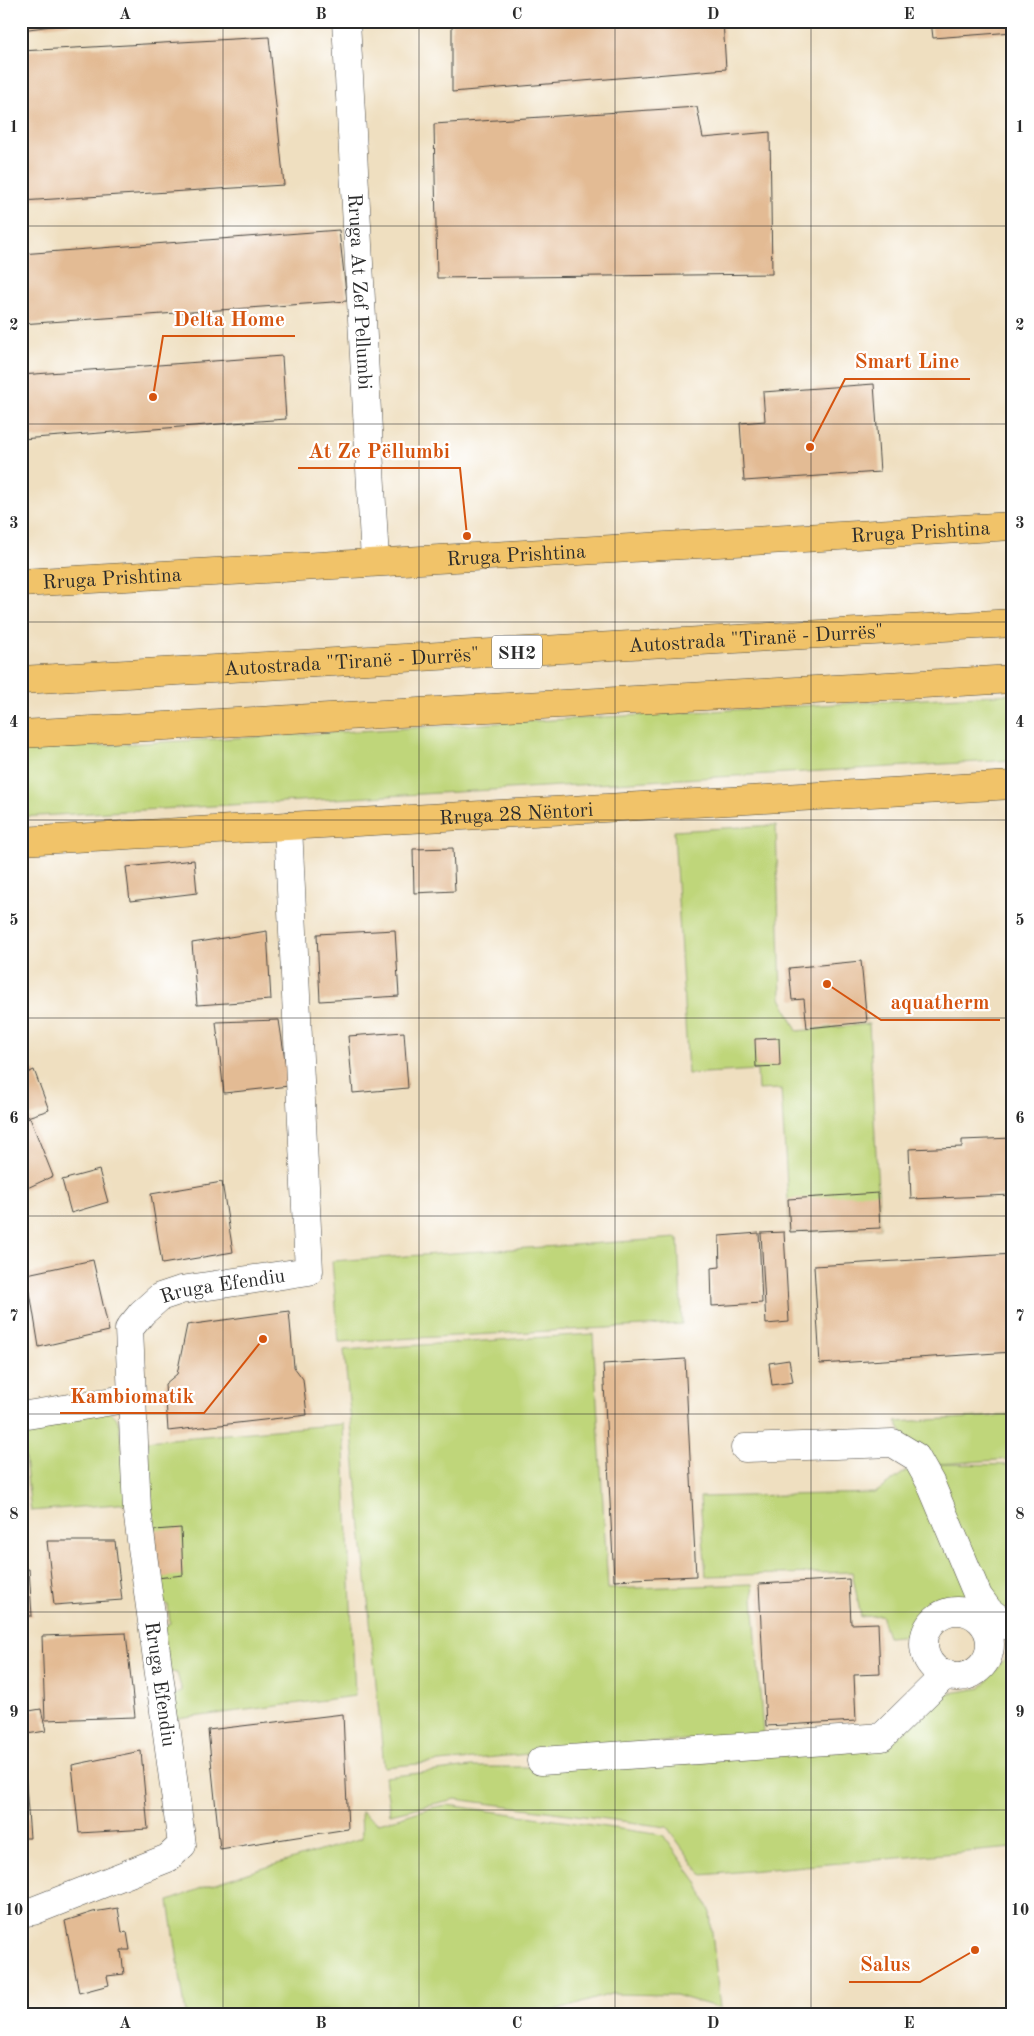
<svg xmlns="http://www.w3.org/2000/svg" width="1034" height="2036" font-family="'Old Standard TT',serif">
	<rect width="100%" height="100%" fill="#fff"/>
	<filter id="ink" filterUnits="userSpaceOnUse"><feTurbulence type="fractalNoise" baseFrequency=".02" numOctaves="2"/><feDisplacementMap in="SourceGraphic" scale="10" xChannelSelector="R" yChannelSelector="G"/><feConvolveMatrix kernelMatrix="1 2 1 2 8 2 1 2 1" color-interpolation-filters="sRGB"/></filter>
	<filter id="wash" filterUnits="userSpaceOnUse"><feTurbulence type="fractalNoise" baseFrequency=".0096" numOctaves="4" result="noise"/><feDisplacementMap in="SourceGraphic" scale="20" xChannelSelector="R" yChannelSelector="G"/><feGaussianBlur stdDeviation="1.12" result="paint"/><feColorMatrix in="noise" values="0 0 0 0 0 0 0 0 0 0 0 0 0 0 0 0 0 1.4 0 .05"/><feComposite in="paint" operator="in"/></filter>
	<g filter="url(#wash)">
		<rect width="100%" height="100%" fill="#efdfc0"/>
		<g fill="#bfd67a" stroke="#758052">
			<path d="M1013,694V760L21,817V750Z"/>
			<path d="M776,825L781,998L797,1031L869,1024L880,1228L790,1232L781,1089L758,1090L757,1070L688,1074L674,831Z"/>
			<path d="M678,1238L682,1324L339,1342L332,1261Z"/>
			<path d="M593,1334L608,1589L752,1584L763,1733L384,1767L344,1350Z"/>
			<path d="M109,1410L116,1417L119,1424L129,1503L31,1511L21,1424Z"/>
			<path d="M1013,1415V1459L938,1464L1013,1465V1614L1004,1613L977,1579L906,1438L896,1422Z"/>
			<path d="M343,1424L355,1696L177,1719L171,1698L182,1691L177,1673L169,1672L163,1626L170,1623L168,1605L161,1600L157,1578L147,1441Z"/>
			<path d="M913,1466L973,1603L940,1608L912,1635L888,1637L881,1615L861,1617L852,1572L706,1576L700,1497L875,1493Z"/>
			<path d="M1013,1655V1848L702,1875L667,1827L455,1799L390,1814L385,1777L471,1767H639L879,1747L938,1695L981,1688L1006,1657Z"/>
			<path d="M447,1805L663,1835L697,1882L710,1913L720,2008L675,1995L611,1994L542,2015H372L325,2011L263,2015H186L169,1901L209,1885L362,1838L361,1811L377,1823C401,1819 422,1808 447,1805Z"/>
		</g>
		<g id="blocks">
			<g fill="#e3bb94">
				<path d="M21,21H83V22L21,30Z"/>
				<path d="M452,21H723L726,69L452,92Z"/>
				<path d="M931,21H1013V32L933,38Z"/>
				<path d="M269,37L284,185L21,201V51Z"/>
				<path d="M697,107L703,138L770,132L772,274L437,278L434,124Z"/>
				<path d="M339,230L347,301L21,324V254Z"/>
				<path d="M282,356L286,419L21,439V375Z"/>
				<path d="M874,384L880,472L744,481L740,423L765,421L763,392Z"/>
				<path d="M453,848L455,891L414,893L413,849Z"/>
				<path d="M194,860L197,893L130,901L126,867Z"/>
				<path d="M395,930L399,996L320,1001L317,934Z"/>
				<path d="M267,931L271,1000L197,1005L192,943Z"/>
				<path d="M861,961L867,1022L807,1028L804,999L792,1000L789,968Z"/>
				<path d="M279,1020L289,1086L224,1093L216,1022Z"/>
				<path d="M404,1032L408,1088L353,1093L348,1036Z"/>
				<path d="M779,1038L780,1066L756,1067L755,1039Z"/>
				<path d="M34,1070L49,1110L21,1119V1076Z"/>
				<path d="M30,1118L53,1176L21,1191V1120Z"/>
				<path d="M1013,1138V1195L911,1199L909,1149L962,1147V1140Z"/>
				<path d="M99,1170L108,1202L71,1213L62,1180Z"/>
				<path d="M222,1182L233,1252L162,1264L151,1194Z"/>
				<path d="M878,1193L880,1228L790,1232L788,1199Z"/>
				<path d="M784,1232L789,1322L766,1324L761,1233Z"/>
				<path d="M759,1233L762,1303L712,1306L711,1268L720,1267L719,1236Z"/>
				<path d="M1013,1254V1352L820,1364L814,1266Z"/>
				<path d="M93,1260L109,1331L39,1347L27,1274Z"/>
				<path d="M289,1311L294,1367L303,1379L307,1415L168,1431L165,1384L177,1374L187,1325Z"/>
				<path d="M685,1359L696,1576L614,1580L603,1364Z"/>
				<path d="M789,1360L793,1382L772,1385L769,1363Z"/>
				<path d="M181,1528L183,1575L157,1578L154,1530Z"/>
				<path d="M47,1541H115L122,1600L54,1605Z"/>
				<path d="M29,1569L32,1616H21V1570Z"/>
				<path d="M849,1579L851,1624L878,1623L880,1674L854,1675L856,1721L766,1726L759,1584Z"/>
				<path d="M126,1633L135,1717L45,1720L42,1636Z"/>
				<path d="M41,1709L46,1731L27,1734L23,1712Z"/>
				<path d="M343,1714L348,1829L220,1849L208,1730Z"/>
				<path d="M141,1751L148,1829L79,1833L72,1765Z"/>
				<path d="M21,1771H25L30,1838H21Z"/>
				<path d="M118,1908L122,1933L127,1932L130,1950H121L124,1974L107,1976L109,1985L79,1993L65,1921L93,1912Z"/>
			</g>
		</g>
	</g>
	<g filter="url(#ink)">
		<use href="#blocks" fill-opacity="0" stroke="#484641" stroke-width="1"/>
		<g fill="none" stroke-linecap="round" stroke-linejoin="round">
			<g stroke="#484641" stroke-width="29">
				<g id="minor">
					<path id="s1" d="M346,21L375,561"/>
					<path d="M21,1416L131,1398"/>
					<path d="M745,1448L893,1443L916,1457L930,1482L978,1596L989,1611L1009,1626L1013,1627"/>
					<circle cx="957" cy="1644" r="33"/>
					<path d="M541,1761L882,1737L946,1674"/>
					<path id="s2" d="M21,1913L33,1911L168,1858L182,1845L137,1510L129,1329L142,1313L160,1297L181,1290L309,1271L288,826"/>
				</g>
			</g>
			<g stroke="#484641" stroke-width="29">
				<g id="major">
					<path id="s3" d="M21,583L1013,526"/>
					<path id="s4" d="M21,841L1013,785"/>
				</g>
			</g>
			<g stroke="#484641" stroke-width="29">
				<g id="highway">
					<path id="s5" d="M21,680L1013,623"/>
					<path d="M21,734L1013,679"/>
				</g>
			</g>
			<use href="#minor" stroke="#fff" stroke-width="28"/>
			<use href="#major" stroke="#f1c369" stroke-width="28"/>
			<use href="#highway" stroke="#f1c369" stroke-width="28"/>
		</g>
	</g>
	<path fill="none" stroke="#2b2b2b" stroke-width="1" stroke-opacity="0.55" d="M223,21V2015M419,21V2015M615,21V2015M811,21V2015M21,226H1013M21,424H1013M21,622H1013M21,820H1013M21,1018H1013M21,1216H1013M21,1414H1013M21,1612H1013M21,1810H1013"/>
	<g text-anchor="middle" stroke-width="4.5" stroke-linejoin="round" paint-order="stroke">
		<rect fill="#fff" stroke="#6b6b6b" stroke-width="1" x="492" y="635.5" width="50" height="33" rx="4"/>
		<g font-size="19" font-weight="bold" fill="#2b2b2b">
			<text x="517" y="659">SH2</text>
		</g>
		<g font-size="20" fill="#2b2b2b" stroke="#fff">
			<text dy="7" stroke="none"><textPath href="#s1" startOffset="271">Rruga At Zef Pellumbi</textPath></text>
			<text dy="7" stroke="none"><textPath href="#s3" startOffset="901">Rruga Prishtina</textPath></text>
			<text dy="7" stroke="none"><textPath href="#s3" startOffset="496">Rruga Prishtina</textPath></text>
			<text dy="7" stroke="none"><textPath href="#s3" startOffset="91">Rruga Prishtina</textPath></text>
			<text dy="7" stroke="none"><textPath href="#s5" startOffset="736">Autostrada "Tiranë - Durrës"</textPath></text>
			<text dy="7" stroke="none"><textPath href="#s5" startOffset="331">Autostrada "Tiranë - Durrës"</textPath></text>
			<text dy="7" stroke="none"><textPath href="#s4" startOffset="496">Rruga 28 Nëntori</textPath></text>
			<text dy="7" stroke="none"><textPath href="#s2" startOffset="804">Rruga Efendiu</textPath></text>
			<text transform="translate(161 1684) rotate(82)" y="7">Rruga Efendiu</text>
		</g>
	</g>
	<path fill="none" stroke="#d5540f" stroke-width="2" d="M153 397L163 336H295M810 447L845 379H970M467 536L460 468H298M827 984L881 1020H1000M263 1339L204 1413H60M975 1950L920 1982H849"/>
	<g fill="#d5540f" stroke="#fff" stroke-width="2">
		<circle cx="153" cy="397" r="5"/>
		<circle cx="810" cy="447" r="5"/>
		<circle cx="467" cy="536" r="5"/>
		<circle cx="827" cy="984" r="5"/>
		<circle cx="263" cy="1339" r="5"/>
		<circle cx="975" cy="1950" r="5"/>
	</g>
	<g font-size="21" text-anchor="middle" font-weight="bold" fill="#d5540f" stroke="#fff" stroke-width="4.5" stroke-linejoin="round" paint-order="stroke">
		<text x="229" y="326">Delta Home</text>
		<text x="907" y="368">Smart Line</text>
		<text x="379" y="458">At Ze Pëllumbi</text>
		<text x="940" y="1009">aquatherm</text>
		<text x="132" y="1403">Kambiomatik</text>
		<text x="885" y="1971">Salus</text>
	</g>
	<rect width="1034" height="2036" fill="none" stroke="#fff" stroke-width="55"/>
	<rect x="28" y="28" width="978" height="1980" fill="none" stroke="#2b2b2b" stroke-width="2"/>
	<g font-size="16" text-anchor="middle" font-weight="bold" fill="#2b2b2b">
		<text x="125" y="19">A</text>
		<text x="321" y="19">B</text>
		<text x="517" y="19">C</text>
		<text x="713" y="19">D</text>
		<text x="909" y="19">E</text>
		<text x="14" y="132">1</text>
		<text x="1020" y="132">1</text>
		<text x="14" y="330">2</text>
		<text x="1020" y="330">2</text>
		<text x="14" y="528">3</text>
		<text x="1020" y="528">3</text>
		<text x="14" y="727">4</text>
		<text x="1020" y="727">4</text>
		<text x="14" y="925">5</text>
		<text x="1020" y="925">5</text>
		<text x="14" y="1123">6</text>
		<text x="1020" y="1123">6</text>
		<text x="14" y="1321">7</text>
		<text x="1020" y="1321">7</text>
		<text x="14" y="1519">8</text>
		<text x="1020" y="1519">8</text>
		<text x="14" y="1717">9</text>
		<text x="1020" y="1717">9</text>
		<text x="14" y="1915">10</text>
		<text x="1020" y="1915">10</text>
		<text x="125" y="2028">A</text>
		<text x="321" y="2028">B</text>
		<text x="517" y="2028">C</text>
		<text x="713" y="2028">D</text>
		<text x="909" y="2028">E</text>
	</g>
</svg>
